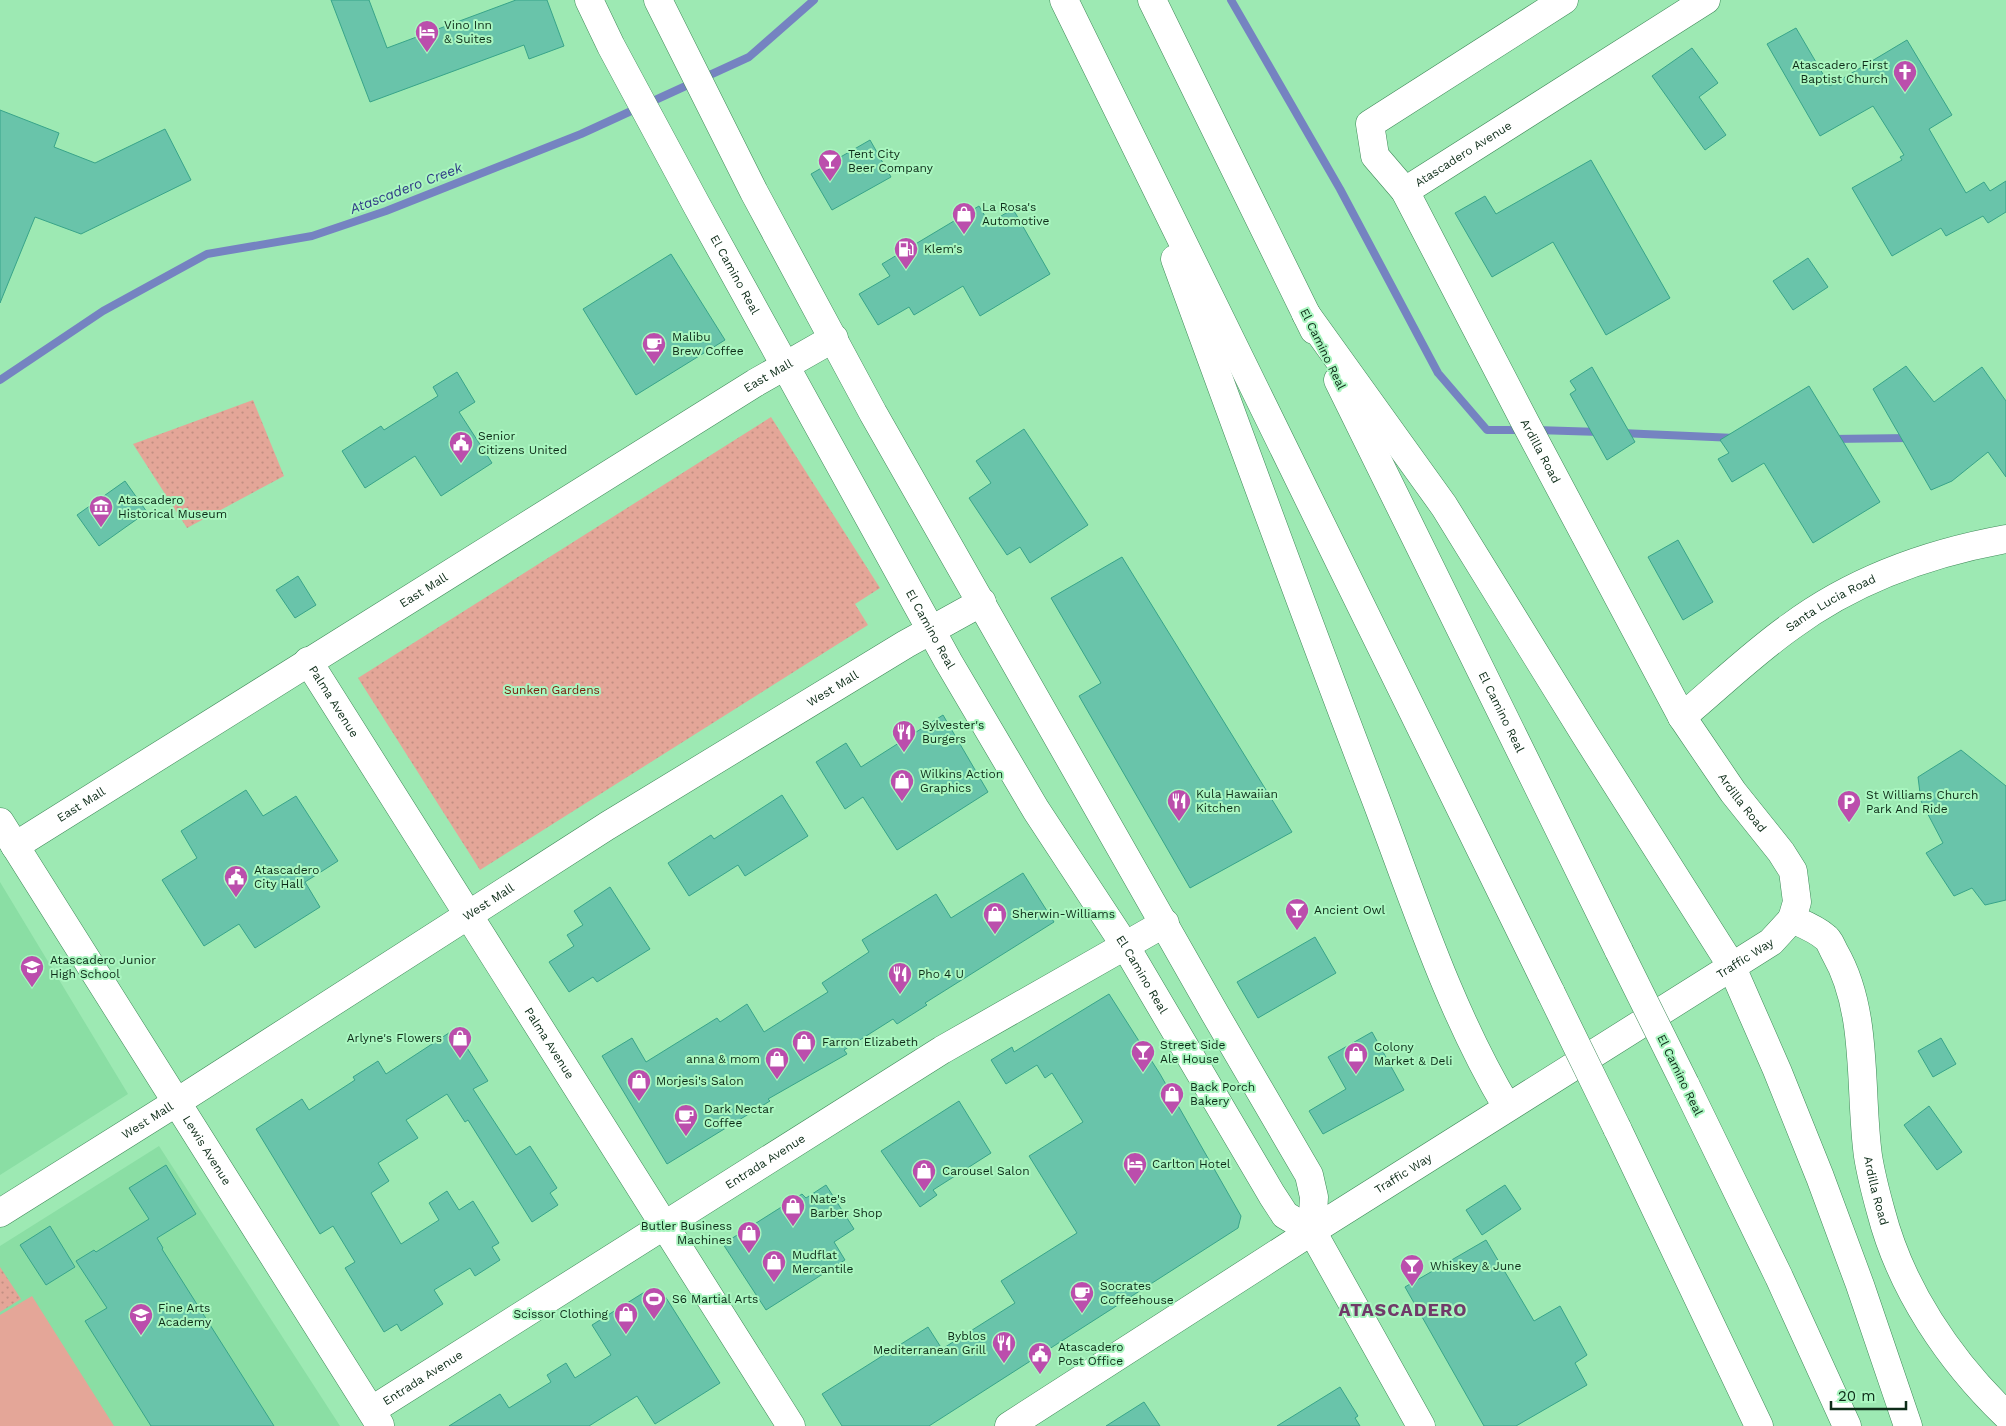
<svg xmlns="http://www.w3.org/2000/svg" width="2006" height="1426" font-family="'Work Sans',sans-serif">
	<defs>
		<pattern id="grass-dots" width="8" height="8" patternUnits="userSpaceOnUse" patternTransform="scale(1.25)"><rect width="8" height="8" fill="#e4a698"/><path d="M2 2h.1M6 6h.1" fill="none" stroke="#c28f82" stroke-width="1.8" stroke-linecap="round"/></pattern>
	</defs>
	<rect width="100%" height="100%" fill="#9de9b3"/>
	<g fill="#8adea4">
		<path d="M0,882L128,1094L0,1175Z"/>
		<path d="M159,1146L340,1426H0V1246Z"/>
	</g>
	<g fill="url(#grass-dots)">
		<path d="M253,400L284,476L187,528L133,444Z"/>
		<path d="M771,417L880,588L855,604L868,625L480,870L358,678Z"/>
		<path d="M0,1267L21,1299L0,1312Z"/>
	</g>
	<path fill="#e4a698" d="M32,1296L114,1426H0V1315Z"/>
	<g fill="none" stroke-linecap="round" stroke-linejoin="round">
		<g stroke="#7583c1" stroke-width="8">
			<path d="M1231,0L1340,189L1438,373L1487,430H1522"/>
			<path d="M0,380L103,311L207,254L312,236L386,211L581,134L749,57L814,0"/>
			<path d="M1536,430L1600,432"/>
			<path d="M1621,433L1735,438"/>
			<path d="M1831,439L1910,438"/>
		</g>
	</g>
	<g fill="#69c4aa" stroke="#38a489">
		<path d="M331,0H369L387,48L516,0H547L564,46L529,59L524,45L370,102Z"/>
		<path d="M1796,28L1830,86L1907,40L1952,115L1929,129L1966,193L1984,182L1990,191L2006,181V212L1988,223L1983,216L1946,236L1941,228L1892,256L1852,188L1902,160L1900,157L1904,155L1873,106L1820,136L1767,44Z"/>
		<path d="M1692,48L1718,83L1699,97L1726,135L1705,150L1652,76Z"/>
		<path d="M0,110L59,133L54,147L95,163L165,129L191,180L81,234L35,217L0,303Z"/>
		<path d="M870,140L891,177L832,210L811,174Z"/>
		<path d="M1591,160L1670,298L1606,335L1553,242L1492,277L1455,213L1485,196L1496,214Z"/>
		<path d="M979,206L989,223L1013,209L1050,274L980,316L963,286L914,315L909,307L878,325L859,294L890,276L882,264Z"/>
		<path d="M671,254L725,340L636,395L583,309Z"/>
		<path d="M1808,258L1828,287L1793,310L1773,281Z"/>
		<path d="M1906,366L1934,402L1982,367L2006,401V477L1988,452L1952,481L1931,490L1873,389Z"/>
		<path d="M1592,367L1635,442L1607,460L1570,394L1576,390L1570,381Z"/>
		<path d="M457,372L475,402L459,412L492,463L441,496L415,456L365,488L342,451L381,426L384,430L438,396L433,387Z"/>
		<path d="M1809,386L1880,502L1813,543L1764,463L1732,482L1718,459L1729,453L1720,440Z"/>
		<path d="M1024,429L1088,525L1030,563L1020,547L1007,555L969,498L991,483L976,461Z"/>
		<path d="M125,481L147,512L99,546L77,515Z"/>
		<path d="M1678,540L1713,602L1683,620L1648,557Z"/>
		<path d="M1122,557L1292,832L1190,888L1079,696L1101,683L1051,598Z"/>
		<path d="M298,576L316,605L295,618L276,590Z"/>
		<path d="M943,715L988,792L897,850L863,797L845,809L816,762L846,743L861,767Z"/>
		<path d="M1961,750L2006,786V900L1985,905L1972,888L1954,896L1926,853L1943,843L1921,801L1918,777Z"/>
		<path d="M246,790L263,816L296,796L338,861L305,882L320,907L255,948L239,924L204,946L162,880L197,858L181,831Z"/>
		<path d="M782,795L808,836L745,876L738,865L689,896L668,863L711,835L714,839Z"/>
		<path d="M1023,873L1054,922L925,1003L927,1005L897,1024L893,1019L844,1050L847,1054L768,1099L770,1101L667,1164L602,1056L632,1038L646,1062L717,1018L720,1022L747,1004L764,1032L828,992L822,983L869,952L862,940L936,894L951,918Z"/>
		<path d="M610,887L650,949L597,982L593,977L569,992L549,962L574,946L567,935L583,925L574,911Z"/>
		<path d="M1315,937L1336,973L1258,1018L1237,982Z"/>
		<path d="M1109,994L1160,1074L1241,1216L1238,1228L929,1426H842L822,1394L928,1327L942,1349L1015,1303L1001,1281L1077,1233L1029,1156L1083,1122L1052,1073L1045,1078L1037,1065L1006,1084L991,1060L1012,1047L1014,1052Z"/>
		<path d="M455,1029L488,1081L473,1089L516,1155L530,1146L557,1188L550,1193L558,1205L532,1222L468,1120L465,1122L447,1094L406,1120L418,1138L378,1163L389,1181L371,1193L401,1244L439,1220L429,1203L447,1191L459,1210L473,1201L499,1243L492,1247L500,1260L475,1276L470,1268L434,1290L443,1304L401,1331L397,1324L384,1332L345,1268L355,1262L333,1226L320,1234L256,1129L302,1099L309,1110L355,1080L353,1077L378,1061L386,1074Z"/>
		<path d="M1372,1032L1404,1090L1323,1134L1309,1111L1346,1089L1328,1057Z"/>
		<path d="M1941,1038L1956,1064L1933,1077L1918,1051Z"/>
		<path d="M959,1101L991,1153L933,1190L937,1195L920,1207L881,1151Z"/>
		<path d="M1929,1106L1962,1152L1937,1170L1904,1125Z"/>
		<path d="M166,1165L196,1214L157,1238L163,1248L162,1249L274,1426H151L85,1321L107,1308L76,1261L94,1250L96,1252L149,1219L129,1188Z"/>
		<path d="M826,1185L854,1229L834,1242L845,1260L766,1310L723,1244L802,1194L806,1198Z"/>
		<path d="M1505,1185L1521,1209L1482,1235L1466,1210Z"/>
		<path d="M50,1226L75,1267L46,1285L20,1245Z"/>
		<path d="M1486,1240L1534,1321L1560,1306L1587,1355L1575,1363L1587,1385L1516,1426H1484L1405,1287Z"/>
		<path d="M651,1288H656L663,1293L720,1383L655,1424L637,1396L589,1426H449L500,1394L509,1408L551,1382L547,1375L566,1363L575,1378L611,1355L592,1325Z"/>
		<path d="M1340,1387L1358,1416L1355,1418L1360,1426H1277Z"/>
		<path d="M1144,1402L1160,1426H1106Z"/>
	</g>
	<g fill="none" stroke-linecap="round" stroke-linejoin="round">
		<g stroke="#3e8958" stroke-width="29">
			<g id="minor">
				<path id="s1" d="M1564,0L1370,124L1375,156L1405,191L1526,424L1682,717L1733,792L1781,852L1793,871L1797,902L1792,919C1803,924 1816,929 1825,937C1830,940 1832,948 1835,953C1869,1012 1859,1091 1868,1156C1871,1175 1876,1194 1881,1212C1901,1289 1949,1360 2006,1415"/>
				<path id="s2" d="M1405,191L1706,0"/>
				<path id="s3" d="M308,661L791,1426"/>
				<path id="s4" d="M1682,717C1718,687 1752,654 1790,627C1853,580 1929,553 2006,539"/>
				<path id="s5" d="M0,822L380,1425"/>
				<path id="s6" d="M15,846L755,383L834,338"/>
				<path id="s7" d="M0,1213L177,1102L607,826L906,644L982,602"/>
				<path id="s8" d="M372,1410L942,1050L1165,923"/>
				<path id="s9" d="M1009,1426L1312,1231L1771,942L1792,919"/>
			</g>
		</g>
		<g stroke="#3e8958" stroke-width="29">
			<g id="major">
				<path id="s10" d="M589,0L611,46L696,204L948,661L1036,810L1126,947L1272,1195L1285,1215L1312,1231L1421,1426"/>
				<path d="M658,0L754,192L873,413L1214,1012L1309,1175L1314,1197L1312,1231"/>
			</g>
		</g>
		<g stroke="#3e8958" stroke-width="29">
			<g id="highway">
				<path d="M1064,0L1551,993"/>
				<path d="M1152,0L1314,330"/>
				<path d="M1175,259C1241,440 1307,621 1376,800C1415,903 1450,1012 1507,1107"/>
				<path d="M1306,314L1444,506L1584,733L1731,965L1777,1070L1820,1177L1860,1285L1908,1426"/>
				<path id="s11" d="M1338,380L1619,951"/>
				<path d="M1685,1084L1779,1277L1847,1426"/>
				<path d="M1617,1128L1759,1426"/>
			</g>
		</g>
		<use href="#minor" stroke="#fff" stroke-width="28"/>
		<use href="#major" stroke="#fff" stroke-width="28"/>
		<use href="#highway" stroke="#fff" stroke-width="28"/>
		<g stroke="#3e8958" stroke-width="29" stroke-linecap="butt">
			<g id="highway-bridge">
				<path d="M1619,951L1685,1084"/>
				<path d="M1551,993L1617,1128"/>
			</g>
		</g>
		<use href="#highway-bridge" stroke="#fff" stroke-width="28"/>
	</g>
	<defs>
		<g id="hotel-pin" transform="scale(1.25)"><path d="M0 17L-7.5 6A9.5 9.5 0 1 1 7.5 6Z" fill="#bb4eac" stroke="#aaf6c0"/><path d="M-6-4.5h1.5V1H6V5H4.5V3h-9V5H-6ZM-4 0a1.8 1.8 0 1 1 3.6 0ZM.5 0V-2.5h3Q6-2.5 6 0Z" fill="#fff"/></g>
		<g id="church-pin" transform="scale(1.25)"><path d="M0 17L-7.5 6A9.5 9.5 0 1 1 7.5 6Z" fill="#bb4eac" stroke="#aaf6c0"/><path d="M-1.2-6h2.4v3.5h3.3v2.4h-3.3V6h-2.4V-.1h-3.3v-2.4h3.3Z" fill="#fff"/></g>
		<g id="bar-pin" transform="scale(1.25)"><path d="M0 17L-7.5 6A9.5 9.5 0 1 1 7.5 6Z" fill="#bb4eac" stroke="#aaf6c0"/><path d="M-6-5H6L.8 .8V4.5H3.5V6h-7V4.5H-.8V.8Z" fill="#fff"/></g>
		<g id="shop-pin" transform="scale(1.25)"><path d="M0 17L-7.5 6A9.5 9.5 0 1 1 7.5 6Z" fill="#bb4eac" stroke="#aaf6c0"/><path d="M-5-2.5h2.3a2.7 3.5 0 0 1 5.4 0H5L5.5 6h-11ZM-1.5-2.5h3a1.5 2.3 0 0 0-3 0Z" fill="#fff"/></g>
		<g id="fuel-pin" transform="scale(1.25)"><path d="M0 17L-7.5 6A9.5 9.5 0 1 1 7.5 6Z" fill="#bb4eac" stroke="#aaf6c0"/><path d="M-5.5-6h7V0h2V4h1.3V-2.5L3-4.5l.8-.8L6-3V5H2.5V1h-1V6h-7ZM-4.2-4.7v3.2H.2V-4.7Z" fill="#fff"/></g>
		<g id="cafe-pin" transform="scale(1.25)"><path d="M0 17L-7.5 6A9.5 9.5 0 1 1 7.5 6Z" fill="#bb4eac" stroke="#aaf6c0"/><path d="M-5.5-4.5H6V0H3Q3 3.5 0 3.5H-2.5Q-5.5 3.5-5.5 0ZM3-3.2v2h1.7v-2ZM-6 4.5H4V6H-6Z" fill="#fff"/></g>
		<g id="civic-pin" transform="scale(1.25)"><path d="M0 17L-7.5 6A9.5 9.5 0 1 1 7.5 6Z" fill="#bb4eac" stroke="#aaf6c0"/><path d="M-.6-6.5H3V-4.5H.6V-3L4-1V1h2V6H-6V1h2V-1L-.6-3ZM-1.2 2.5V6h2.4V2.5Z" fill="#fff"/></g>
		<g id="museum-pin" transform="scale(1.25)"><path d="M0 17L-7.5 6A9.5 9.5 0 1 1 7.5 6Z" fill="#bb4eac" stroke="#aaf6c0"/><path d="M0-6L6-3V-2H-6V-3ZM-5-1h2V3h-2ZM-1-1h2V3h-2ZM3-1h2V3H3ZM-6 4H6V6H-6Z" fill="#fff"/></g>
		<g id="restaurant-pin" transform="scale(1.25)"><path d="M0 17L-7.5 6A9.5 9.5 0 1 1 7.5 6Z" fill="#bb4eac" stroke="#aaf6c0"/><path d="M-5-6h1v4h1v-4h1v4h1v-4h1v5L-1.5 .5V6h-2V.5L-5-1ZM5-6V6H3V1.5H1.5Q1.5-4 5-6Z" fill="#fff"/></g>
		<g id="parking-pin" transform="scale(1.25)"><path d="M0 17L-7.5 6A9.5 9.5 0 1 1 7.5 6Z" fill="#bb4eac" stroke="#aaf6c0"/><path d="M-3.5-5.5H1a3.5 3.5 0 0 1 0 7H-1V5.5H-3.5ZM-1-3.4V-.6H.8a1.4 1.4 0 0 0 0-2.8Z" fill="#fff"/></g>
		<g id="school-pin" transform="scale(1.25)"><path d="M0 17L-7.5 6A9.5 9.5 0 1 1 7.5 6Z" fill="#bb4eac" stroke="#aaf6c0"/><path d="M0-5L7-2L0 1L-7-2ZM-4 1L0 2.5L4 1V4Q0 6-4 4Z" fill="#fff"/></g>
		<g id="stadium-pin" transform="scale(1.25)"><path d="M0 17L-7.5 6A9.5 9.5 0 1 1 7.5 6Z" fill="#bb4eac" stroke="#aaf6c0"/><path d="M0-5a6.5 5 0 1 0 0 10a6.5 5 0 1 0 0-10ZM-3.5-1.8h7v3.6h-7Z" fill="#fff"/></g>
	</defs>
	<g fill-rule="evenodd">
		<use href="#hotel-pin" x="427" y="32"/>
		<use href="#church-pin" x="1905" y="72"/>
		<use href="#bar-pin" x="830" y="161"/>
		<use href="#shop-pin" x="964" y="214"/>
		<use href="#fuel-pin" x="906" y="249"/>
		<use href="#cafe-pin" x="654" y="344"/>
		<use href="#civic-pin" x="461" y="443"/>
		<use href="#museum-pin" x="101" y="507"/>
		<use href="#restaurant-pin" x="904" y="732"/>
		<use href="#shop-pin" x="902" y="781"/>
		<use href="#restaurant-pin" x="1179" y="801"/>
		<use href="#parking-pin" x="1849" y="802"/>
		<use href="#civic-pin" x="236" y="877"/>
		<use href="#bar-pin" x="1297" y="910"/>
		<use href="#shop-pin" x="995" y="914"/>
		<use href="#school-pin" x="32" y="967"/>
		<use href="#restaurant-pin" x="900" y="974"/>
		<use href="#shop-pin" x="460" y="1038"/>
		<use href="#shop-pin" x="804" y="1042"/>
		<use href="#bar-pin" x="1143" y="1052"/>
		<use href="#shop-pin" x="1356" y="1054"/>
		<use href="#shop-pin" x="777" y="1059"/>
		<use href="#shop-pin" x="639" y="1081"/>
		<use href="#shop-pin" x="1172" y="1094"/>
		<use href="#cafe-pin" x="686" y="1116"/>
		<use href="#hotel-pin" x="1135" y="1164"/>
		<use href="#shop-pin" x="924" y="1171"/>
		<use href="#shop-pin" x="793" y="1206"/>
		<use href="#shop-pin" x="749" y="1233"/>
		<use href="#shop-pin" x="774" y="1262"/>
		<use href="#bar-pin" x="1412" y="1266"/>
		<use href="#cafe-pin" x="1082" y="1293"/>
		<use href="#stadium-pin" x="654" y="1299"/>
		<use href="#shop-pin" x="626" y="1314"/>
		<use href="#school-pin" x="141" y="1315"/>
		<use href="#restaurant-pin" x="1004" y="1343"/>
		<use href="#civic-pin" x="1040" y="1354"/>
	</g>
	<g text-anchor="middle" stroke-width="4" stroke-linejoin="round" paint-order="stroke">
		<g font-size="12" fill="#0d2c18" stroke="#aaf6c0" text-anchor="start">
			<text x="444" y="29">Vino Inn<tspan x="444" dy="14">&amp; Suites</tspan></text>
			<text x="1888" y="69" text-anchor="end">Atascadero First<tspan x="1888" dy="14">Baptist Church</tspan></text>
			<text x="848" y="158">Tent City<tspan x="848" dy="14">Beer Company</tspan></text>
			<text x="982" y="211">La Rosa's<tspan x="982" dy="14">Automotive</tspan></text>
			<text x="924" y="253">Klem's</text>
			<text x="672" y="341">Malibu<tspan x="672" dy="14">Brew Coffee</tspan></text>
			<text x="478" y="440">Senior<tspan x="478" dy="14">Citizens United</tspan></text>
			<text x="118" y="504">Atascadero<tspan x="118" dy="14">Historical Museum</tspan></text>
			<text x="922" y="729">Sylvester's<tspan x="922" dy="14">Burgers</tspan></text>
			<text x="920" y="778">Wilkins Action<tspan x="920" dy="14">Graphics</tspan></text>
			<text x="1196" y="798">Kula Hawaiian<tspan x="1196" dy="14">Kitchen</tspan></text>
			<text x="1866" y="799">St Williams Church<tspan x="1866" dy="14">Park And Ride</tspan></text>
			<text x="254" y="874">Atascadero<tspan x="254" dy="14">City Hall</tspan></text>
			<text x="1314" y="914">Ancient Owl</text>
			<text x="1012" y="918">Sherwin-Williams</text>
			<text x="50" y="964">Atascadero Junior<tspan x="50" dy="14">High School</tspan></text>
			<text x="918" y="978">Pho 4 U</text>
			<text x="442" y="1042" text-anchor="end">Arlyne's Flowers</text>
			<text x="822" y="1046">Farron Elizabeth</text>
			<text x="1160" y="1049">Street Side<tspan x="1160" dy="14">Ale House</tspan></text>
			<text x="1374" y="1051">Colony<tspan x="1374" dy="14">Market &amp; Deli</tspan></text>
			<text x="760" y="1063" text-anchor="end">anna &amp; mom</text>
			<text x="656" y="1085">Morjesi's Salon</text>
			<text x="1190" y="1091">Back Porch<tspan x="1190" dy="14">Bakery</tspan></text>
			<text x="704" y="1113">Dark Nectar<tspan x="704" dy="14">Coffee</tspan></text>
			<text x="1152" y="1168">Carlton Hotel</text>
			<text x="942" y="1175">Carousel Salon</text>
			<text x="810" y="1203">Nate's<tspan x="810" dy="14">Barber Shop</tspan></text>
			<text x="732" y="1230" text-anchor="end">Butler Business<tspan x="732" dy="14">Machines</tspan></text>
			<text x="792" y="1259">Mudflat<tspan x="792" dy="14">Mercantile</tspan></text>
			<text x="1430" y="1270">Whiskey &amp; June</text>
			<text x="1100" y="1290">Socrates<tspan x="1100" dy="14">Coffeehouse</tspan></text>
			<text x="672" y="1303">S6 Martial Arts</text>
			<text x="158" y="1312">Fine Arts<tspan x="158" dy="14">Academy</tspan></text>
			<text x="608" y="1318" text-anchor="end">Scissor Clothing</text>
			<text x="986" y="1340" text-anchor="end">Byblos<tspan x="986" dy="14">Mediterranean Grill</tspan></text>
			<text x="1058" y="1351">Atascadero<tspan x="1058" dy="14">Post Office</tspan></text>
		</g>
		<g font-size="12" fill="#0d2c18" stroke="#aaf6c0">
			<text dy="4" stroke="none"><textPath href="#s2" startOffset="69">Atascadero Avenue</textPath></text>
			<text dy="4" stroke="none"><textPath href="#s10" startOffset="311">El Camino Real</textPath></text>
			<text transform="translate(1323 349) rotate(64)" y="4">El Camino Real</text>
			<text dy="4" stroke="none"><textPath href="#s6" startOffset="888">East Mall</textPath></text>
			<text dy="4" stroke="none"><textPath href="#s1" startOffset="602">Ardilla Road</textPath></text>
			<text dy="4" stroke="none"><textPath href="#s6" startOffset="482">East Mall</textPath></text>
			<text dy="4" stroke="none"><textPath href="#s4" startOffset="188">Santa Lucia Road</textPath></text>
			<text dy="4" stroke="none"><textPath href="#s10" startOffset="716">El Camino Real</textPath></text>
			<text dy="4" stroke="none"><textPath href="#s7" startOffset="984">West Mall</textPath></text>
			<text dy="4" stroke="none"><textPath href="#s3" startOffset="48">Palma Avenue</textPath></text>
			<text dy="4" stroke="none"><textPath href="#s11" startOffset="370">El Camino Real</textPath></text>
			<text dy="4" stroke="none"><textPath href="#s1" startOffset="1008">Ardilla Road</textPath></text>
			<text dy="4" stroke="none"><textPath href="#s6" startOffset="78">East Mall</textPath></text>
			<text dy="4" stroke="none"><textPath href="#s7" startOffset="579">West Mall</textPath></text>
			<text dy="4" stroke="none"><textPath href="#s9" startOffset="872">Traffic Way</textPath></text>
			<text dy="4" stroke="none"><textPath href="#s10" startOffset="1121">El Camino Real</textPath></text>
			<text dy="4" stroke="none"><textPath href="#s3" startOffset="452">Palma Avenue</textPath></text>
			<text transform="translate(1680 1075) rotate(64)" y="4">El Camino Real</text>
			<text dy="4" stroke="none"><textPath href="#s7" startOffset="174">West Mall</textPath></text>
			<text dy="4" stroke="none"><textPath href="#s5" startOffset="388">Lewis Avenue</textPath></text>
			<text dy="4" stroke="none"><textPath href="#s8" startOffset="465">Entrada Avenue</textPath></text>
			<text dy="4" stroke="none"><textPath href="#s9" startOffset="468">Traffic Way</textPath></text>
			<text dy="4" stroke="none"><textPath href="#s1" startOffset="1442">Ardilla Road</textPath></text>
			<text dy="4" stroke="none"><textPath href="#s8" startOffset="60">Entrada Avenue</textPath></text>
		</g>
		<g font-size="12" fill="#78200e" stroke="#aaf6c0">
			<text x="552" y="694">Sunken Gardens</text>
		</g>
		<g font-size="14" font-style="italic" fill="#303b86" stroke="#aaf6c0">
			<text transform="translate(406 188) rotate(-21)" y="5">Atascadero Creek</text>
		</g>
		<g font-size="18" font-weight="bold" letter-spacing="1" fill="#713a69" stroke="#aaf6c0">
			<text x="1403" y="1316">ATASCADERO</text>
		</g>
	</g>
	<path d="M1831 1401v8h75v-8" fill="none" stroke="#0d2c18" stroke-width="2.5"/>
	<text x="1838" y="1401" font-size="15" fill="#0d2c18" stroke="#aaf6c0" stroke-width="4" paint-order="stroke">20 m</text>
</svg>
